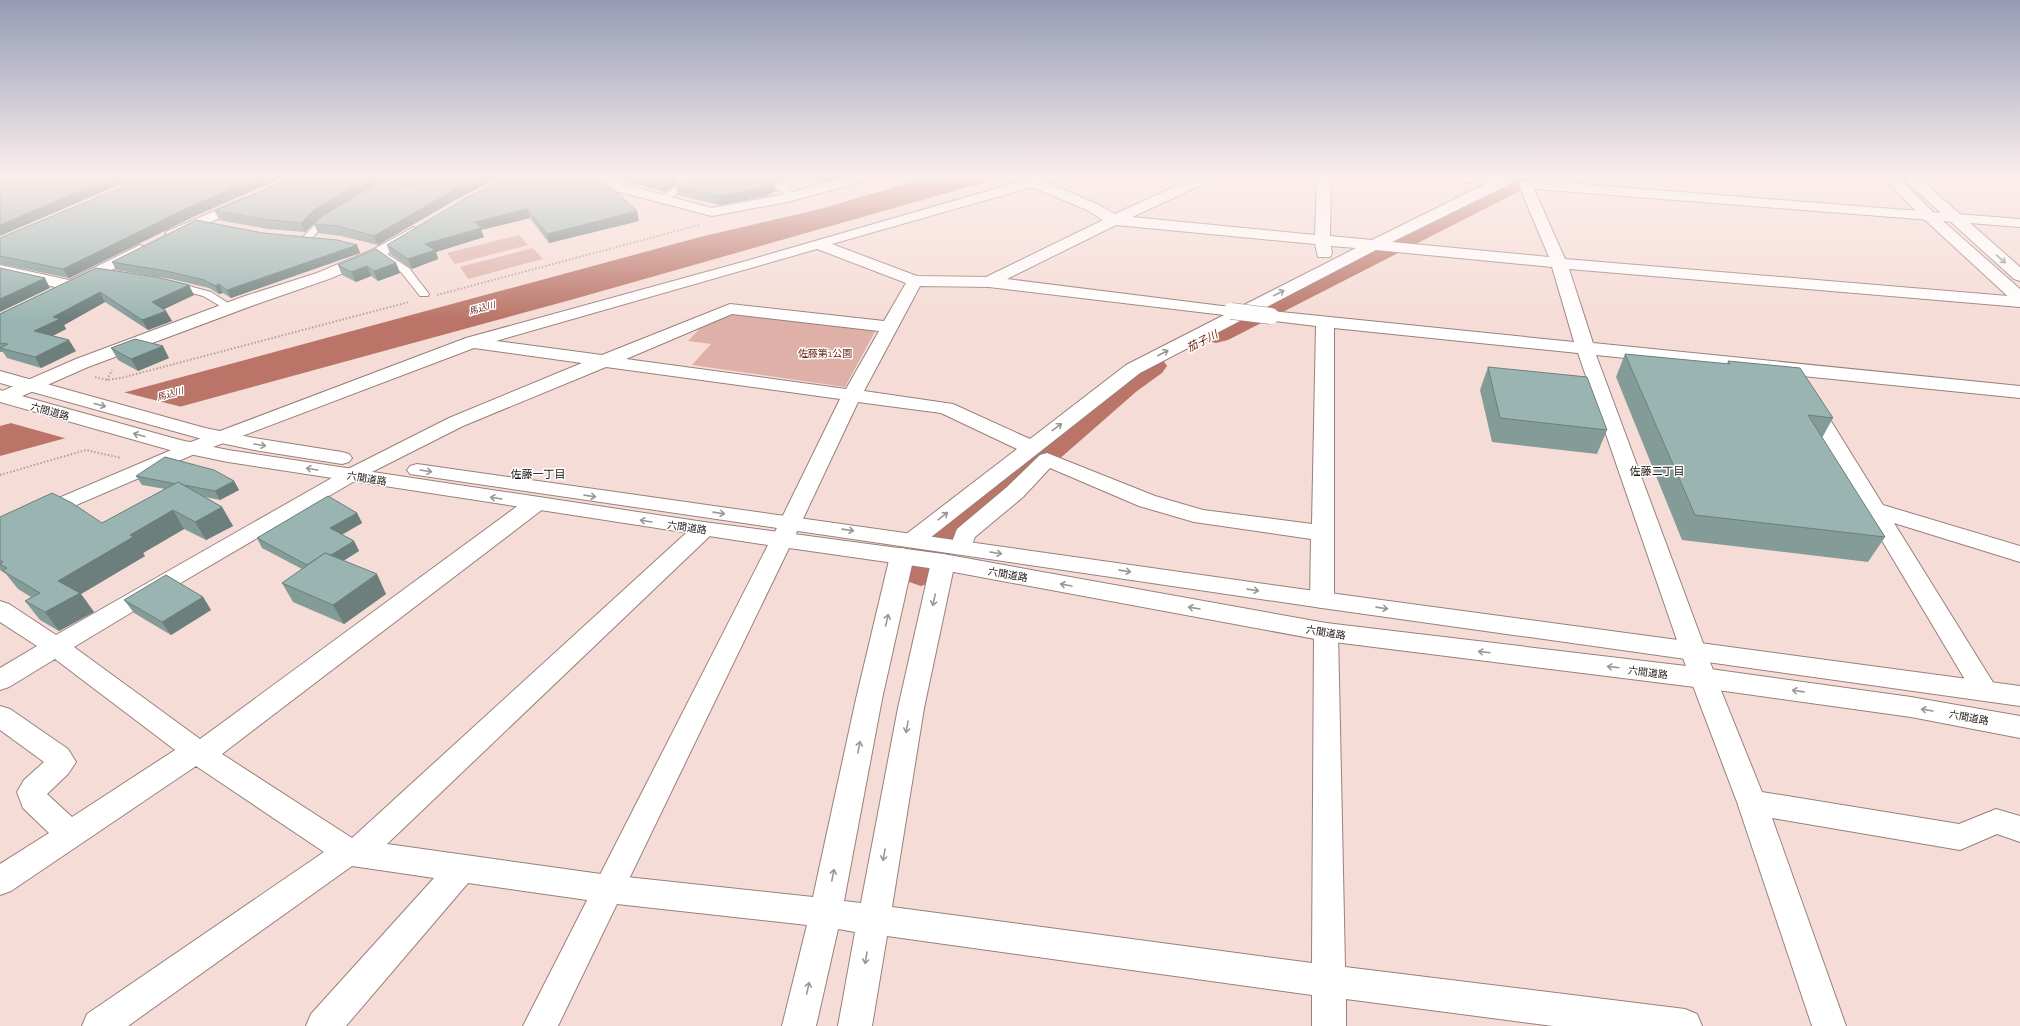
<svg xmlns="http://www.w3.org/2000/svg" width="2020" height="1026" font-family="Raleway,'Noto Sans JP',sans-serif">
	<rect width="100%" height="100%" fill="#f6dcd6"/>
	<g fill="#deb0a8">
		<path d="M519,235L528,245L455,264L447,253Z"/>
		<path d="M533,248L543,259L468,279L460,267Z"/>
		<path d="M732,311L877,328L845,387L692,365L711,344L688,341L706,322Z"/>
	</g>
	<path fill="#ba7568" d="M932,176H1007L574,299L0,456V426L704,236L820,209Z"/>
	<path fill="#f6dcd6" d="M119,391L182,407L68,439L7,422Z"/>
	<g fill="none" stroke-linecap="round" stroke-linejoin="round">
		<g fill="#ba7568" fill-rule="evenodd">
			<path d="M1509,176H1542L1539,181L1228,340L1216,343L1204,340L1200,333L1204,326Z"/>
			<path d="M1150,356L1162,359L1167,366L1162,373L1137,391L1049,468L968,534L951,553L936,581L921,586L906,581L899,571L917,537L938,516L1021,452L1113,377L1138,359Z"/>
		</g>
		<g stroke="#98807b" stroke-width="2">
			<g id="service">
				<path d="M676,176H685L688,186L687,188L665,201H659V197L679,185Z"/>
				<path d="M739,176H753L781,185L785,176H794L788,188L796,196L794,198H788L780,191Z"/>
				<path d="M331,214L334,215V219L325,224L309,241H303L301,239L303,237L319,220Z"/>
				<path d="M382,251L409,268L429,294L428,296H420L401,272L378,256L377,254Z"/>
				<path d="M174,282L211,292L236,308L235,310H227L203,296L170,287L169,285L170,283Z"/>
			</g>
		</g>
		<g stroke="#98807b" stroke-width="2">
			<g id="minor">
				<path d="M568,176H593L712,208L786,194L851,176H875L873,179L787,202L712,216L570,179Z"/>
				<path d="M1026,176H1060L1058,179L1046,182L1097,204L1115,214L1198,176H1217L1215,179L1132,217L1315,235L1317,176H1331L1330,236L1372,240L1485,184L1438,180L1431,176H1520L1508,185L1392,242L1549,257L1519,186L1521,183L1530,180L2020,219V227L1534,189L1565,259L2020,297V307L1569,269L1593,343L2020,386V398L1596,355L1716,678L1762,792L1959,824L1996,809L2020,816V842L1997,834L1960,850L1772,818L1846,1026H1812L1737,802L1690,678L1578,353L1334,328V600L1331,606L1322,608L1313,606L1310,600L1311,539L1194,522L1139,506L1050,468L1023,497L975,537L969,552L961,554L953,552L950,547L957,529L1007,487L1040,455L1047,453L1155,496L1203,510L1312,524L1316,326L1265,320L1262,316L1265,312L1271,311L1574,342L1552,267L1376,250L1140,373L921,545L913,547L905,545L902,540L905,535L1017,449L941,413L858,402L793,540L790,545L782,547L774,545L771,540L840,399L606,367L463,426L358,479L172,588L74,647L200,739L527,499L535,497L543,499L546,504L543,509L222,754L352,838L696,524L704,522L712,524L715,529L712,534L387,844L608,875L813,897L856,699L890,556L894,551L902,548L910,551L914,556L882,699L844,901L861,903L898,708L931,562L935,557L943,554L951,557L955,562L924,708L892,907L1312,963L1314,632L1317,626L1326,623L1335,626L1338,632L1345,967L1685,1009L1697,1014L1702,1026H1553L1346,999V1026H1312V995L887,936L872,1026H838L855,932L838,929L816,1026H782L807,925L608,903L468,883L346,1026H306L311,1014L434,878L352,866L128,1026H82L87,1014L324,852L196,766L11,891L0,895V864L49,833L23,808L17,792L24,780L44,762L0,730V706L10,709L68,749L76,762L68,774L47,794L72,817L175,750L55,659L9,687L0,690V668L37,646L0,622V601L9,604L56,635L344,471L449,418L582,363L474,348L197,453L0,538V523L183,445L466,338L746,261L1022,181ZM1032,187L1087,210L1103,220L986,277L917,276L832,244ZM1116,225L1315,244L1318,257H1330L1332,254L1331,246L1356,248L1238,308L1007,279ZM817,249L906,283L884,321L730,304L602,355L496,341ZM920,286L989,287L1224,315L1126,365L1030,439L953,404L864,391ZM732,314L879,331L846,389L626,359Z"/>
				<path d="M244,198L249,199L251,202L249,205L178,237H168L165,234L168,231Z"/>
				<path d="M414,227L419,229L422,232L419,235L386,255L329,279L257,304L88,367L11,401L0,402V392L76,359L245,296L317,273L374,249Z"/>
				<path d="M140,245L145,247L148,250L145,253L82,285L69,290L0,275V265L69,280Z"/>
				<path d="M1811,399L1818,401L1821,405L1883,505L2020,546V562L1894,523L1994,684L1998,691L1994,698L1985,701L1976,698L1801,405L1804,401Z"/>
			</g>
		</g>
		<g stroke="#98807b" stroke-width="2">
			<g id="tertiary">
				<path d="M1882,176H1897L1934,213L2020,289V303L2014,302L1924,219Z"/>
				<path d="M1908,177H1918L2020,267V281L2014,279L1908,183L1906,180Z"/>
				<path d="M0,371L205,428L254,438L342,452L349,454L352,458L349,462L342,464L254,450L202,439L0,383Z"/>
				<path d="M0,390L180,440L228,450L704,522L943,554L1326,623L1703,668L1911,697L2020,716V738L1911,717L1703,688L1326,641L943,570L789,548L558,1026H523L768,545L228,462L170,450L0,402Z"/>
				<path d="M417,464L1322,592L2020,686V706L1322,608L410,474L407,470L410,466Z"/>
			</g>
		</g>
		<g stroke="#b4a09b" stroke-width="2" stroke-dasharray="1.5 2" stroke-linecap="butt">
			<path d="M437,295L699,225"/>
			<path d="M95,377L107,380L121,378L409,302"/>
			<path d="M107,380L112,370"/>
			<path d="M0,475L86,450L121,458"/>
		</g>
		<use href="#service" fill="#fff" fill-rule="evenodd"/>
		<use href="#minor" fill="#fff" fill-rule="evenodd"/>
		<use href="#tertiary" fill="#fff" fill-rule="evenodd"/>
		<g stroke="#98807b" stroke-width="17" stroke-linecap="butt">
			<path id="minor-bridge" d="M1231,311L1271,316"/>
		</g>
		<use href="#minor-bridge" stroke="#fff" stroke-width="16"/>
	</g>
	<g fill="#849c98" fill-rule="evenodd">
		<path d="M295,176H429L455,200L378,245L341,236L318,233L314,224L321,217L318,219L305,232L267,229L219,220L215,211ZM386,182L417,184L382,183Z"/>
		<path d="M509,176L639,221L549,243L530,218L481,230L484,237L436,252L438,259L412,269L390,254L387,245Z"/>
		<path d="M606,176H676L677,184L665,192Z"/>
		<path d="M686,176H759L776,191L766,196L720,205L678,195L676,186L686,179Z"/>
		<path d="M759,176H784L780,183Z"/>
		<path d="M809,176H844L819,183Z"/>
		<path d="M191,218L69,278L0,264V238Z"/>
		<path d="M263,233L357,245L360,253L231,298L223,293L219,294L209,288L171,279L116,270L112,262Z"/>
		<path d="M396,263L400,273L378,281L371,276L356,282L342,275L338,265Z"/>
		<path d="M96,268L194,295L164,309L172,321L148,330L105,302L64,325L66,329L52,336L76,351L41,368L7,358L3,352H0V314Z"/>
		<path d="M111,348L169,358L138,371L118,360Z"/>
		<path d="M1625,354L1727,364L1728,361L1833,418L1822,438L1885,537L1868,562L1682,540L1616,377Z"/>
		<path d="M1488,367L1607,430L1597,454L1492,442L1480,390Z"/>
		<path d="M136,476L234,481L239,490L220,500L205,497L222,507L233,526L206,540L184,529L143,553L145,556L81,594L94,612L59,631L40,620L25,601L31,597L18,589L6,574L0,570V517L102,523L165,489L142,485Z"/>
		<path d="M357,513L362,523L342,535L354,541L359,551L343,561L386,594L344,624L293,602L282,583L302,569L262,548L257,538Z"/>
		<path d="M203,597L211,610L171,635L134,613L124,600Z"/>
	</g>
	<g fill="#6c7f7c">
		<path d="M115,176H140L0,236V225Z"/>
		<path d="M262,176H286L191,218L69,278L63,269L187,208Z"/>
		<path d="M370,176H384L386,182L375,185L318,219L305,232L301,223L314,210Z"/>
		<path d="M415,176H429L418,184Z"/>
		<path d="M482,176H503L455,200L378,245L374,236L452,191Z"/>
		<path d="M674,176H676L677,184L665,192L663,183Z"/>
		<path d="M779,176H784L780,183Z"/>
		<path d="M792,176H804L792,182Z"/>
		<path d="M818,176H844L819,183Z"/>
		<path d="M775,182L776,191L766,196L720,205L719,196Z"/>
		<path d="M527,209L530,218L481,230L484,237L436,252L438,259L412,269L408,259L425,244L475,222Z"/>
		<path d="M637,211L639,221L549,243L547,234Z"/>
		<path d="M357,245L360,253L231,298L227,290Z"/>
		<path d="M396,263L400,273L378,281L374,271Z"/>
		<path d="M367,266L371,276L356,282L351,272Z"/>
		<path d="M45,278L50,288L0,312V299Z"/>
		<path d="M219,284L223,293L219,294L215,286Z"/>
		<path d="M189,285L194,295L158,312L152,302Z"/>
		<path d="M100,292L105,302L64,325L66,329L41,342L34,331L53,317Z"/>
		<path d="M166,311L172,321L148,330L142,320Z"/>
		<path d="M69,340L76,351L41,368L35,357Z"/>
		<path d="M163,346L169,358L138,371L131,359Z"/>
		<path d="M234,481L239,490L220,500L215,491Z"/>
		<path d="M222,507L233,526L206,540L195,522Z"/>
		<path d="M173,510L184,529L143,553L145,556L81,594L94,612L59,631L45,612L58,581L130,535Z"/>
		<path d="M357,513L362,523L335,538L330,528Z"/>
		<path d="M354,541L359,551L317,577L311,567Z"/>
		<path d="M377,574L386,594L344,624L333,605Z"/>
		<path d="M203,597L211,610L171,635L162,622Z"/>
	</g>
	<g fill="#9ab5b1" stroke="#6c7f7c">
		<path d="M6,176H115L0,225V179Z"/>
		<path d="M148,176H262L187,208L63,269L0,256V238Z"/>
		<path d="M295,176H370L314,210L301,223L263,219L215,211Z"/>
		<path d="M429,176H482L452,191L374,236L338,226L314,224L322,216L378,183L417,185Z"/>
		<path d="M509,176H586L604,181L637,211L547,234L527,209L475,222L481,228L425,244L435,250L408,259L387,245L464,199Z"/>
		<path d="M638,176H674L663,183Z"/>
		<path d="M687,176H759L775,182L765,187L719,196L676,186L688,178Z"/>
		<path d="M196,220L263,233L337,240L357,245L227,290L219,284L215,286L204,280L166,271L112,262Z"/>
		<path d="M376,249L396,263L374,271L367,266L351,272L338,265Z"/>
		<path d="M0,268L45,278L0,299Z"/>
		<path d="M96,268L156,277L189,285L152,302L166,311L142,320L100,292L53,317L60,319L34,331L69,340L35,357L0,348L8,344L0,343V314Z"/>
		<path d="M135,339L163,346L131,359L111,348Z"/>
		<path d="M1625,354L1730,364L1728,361L1800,368L1833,418L1808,415L1885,537L1695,515Z"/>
		<path d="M1488,367L1587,377L1607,430L1500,418Z"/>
		<path d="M165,457L214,470L234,481L215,491L184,485L178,482L176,484L136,476Z"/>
		<path d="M178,482L222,507L195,522L173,510L130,535L133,537L58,581L80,593L45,612L25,601L40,593L3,571L7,568L0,564L3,562L0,560V517L52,493L72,503L102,523Z"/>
		<path d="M328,496L357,513L330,528L354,541L331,555L325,553L307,565L257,538Z"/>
		<path d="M325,553L377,574L333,605L282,583Z"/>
		<path d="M166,575L203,597L162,622L124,600Z"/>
	</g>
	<defs><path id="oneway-shaft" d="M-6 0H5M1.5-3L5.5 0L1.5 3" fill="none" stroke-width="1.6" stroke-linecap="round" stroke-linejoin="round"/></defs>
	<g stroke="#9a9695">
		<use href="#oneway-shaft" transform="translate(2001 259) rotate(41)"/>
		<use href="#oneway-shaft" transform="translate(1279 293) rotate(-27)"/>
		<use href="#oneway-shaft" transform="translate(1163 353) rotate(-27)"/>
		<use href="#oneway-shaft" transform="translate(100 405) rotate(15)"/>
		<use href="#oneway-shaft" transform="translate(1057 427) rotate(-37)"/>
		<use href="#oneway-shaft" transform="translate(139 435) rotate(-165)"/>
		<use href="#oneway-shaft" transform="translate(260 445) rotate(9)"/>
		<use href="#oneway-shaft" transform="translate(312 469) rotate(-171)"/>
		<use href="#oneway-shaft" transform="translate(426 471) rotate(9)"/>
		<use href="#oneway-shaft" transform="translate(590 496) rotate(8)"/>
		<use href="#oneway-shaft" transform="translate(496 498) rotate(-171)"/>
		<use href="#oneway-shaft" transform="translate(719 513) rotate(8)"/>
		<use href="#oneway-shaft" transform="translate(943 516) rotate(-38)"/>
		<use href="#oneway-shaft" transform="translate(646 521) rotate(-171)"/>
		<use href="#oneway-shaft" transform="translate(848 530) rotate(8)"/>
		<use href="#oneway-shaft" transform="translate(996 553) rotate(9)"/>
		<use href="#oneway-shaft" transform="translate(1125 571) rotate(8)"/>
		<use href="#oneway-shaft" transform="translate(1066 585) rotate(-170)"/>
		<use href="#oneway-shaft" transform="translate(1253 590) rotate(8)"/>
		<use href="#oneway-shaft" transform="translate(934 600) rotate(102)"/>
		<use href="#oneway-shaft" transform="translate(1194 608) rotate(-170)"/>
		<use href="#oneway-shaft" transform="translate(1382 608) rotate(8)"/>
		<use href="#oneway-shaft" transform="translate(887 620) rotate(-77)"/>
		<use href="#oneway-shaft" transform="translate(1484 652) rotate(-173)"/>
		<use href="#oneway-shaft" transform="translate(1613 667) rotate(-173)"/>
		<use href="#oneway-shaft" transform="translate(1798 691) rotate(-172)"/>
		<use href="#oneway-shaft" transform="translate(1927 710) rotate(-170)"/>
		<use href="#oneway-shaft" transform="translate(907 727) rotate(100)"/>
		<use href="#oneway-shaft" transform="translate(859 747) rotate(-79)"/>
		<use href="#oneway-shaft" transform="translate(884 855) rotate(100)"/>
		<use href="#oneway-shaft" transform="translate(833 875) rotate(-79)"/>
		<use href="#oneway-shaft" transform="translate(866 958) rotate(100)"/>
		<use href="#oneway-shaft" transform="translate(808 988) rotate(-77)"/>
	</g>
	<linearGradient id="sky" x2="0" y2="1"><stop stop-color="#959bb5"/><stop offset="0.55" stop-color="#fbefed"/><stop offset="1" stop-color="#fbefed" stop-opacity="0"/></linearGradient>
	<rect width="2020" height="320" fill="url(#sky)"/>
	<g text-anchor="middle" stroke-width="3" stroke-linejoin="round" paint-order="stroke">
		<g font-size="9" font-style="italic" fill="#701c11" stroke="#fff">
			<text transform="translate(482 308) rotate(-15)" y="3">馬込川</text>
			<text transform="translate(170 394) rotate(-15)" y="3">馬込川</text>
		</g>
		<g font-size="10" fill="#6c180d" stroke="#fff">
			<text x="825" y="357">佐藤第1公園</text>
		</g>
		<g font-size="10" fill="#1f1614" stroke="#fff">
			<text transform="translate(50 411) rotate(15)" y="4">六間道路</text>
			<text transform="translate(367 478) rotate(9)" y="4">六間道路</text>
			<text transform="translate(687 527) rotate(8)" y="4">六間道路</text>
			<text transform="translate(1008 574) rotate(10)" y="4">六間道路</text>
			<text transform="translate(1326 632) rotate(9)" y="4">六間道路</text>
			<text transform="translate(1648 672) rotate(7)" y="4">六間道路</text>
			<text transform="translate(1969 717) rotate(10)" y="4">六間道路</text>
		</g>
		<g font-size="11" font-style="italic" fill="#701c11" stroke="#fff">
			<text transform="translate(1202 341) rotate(-27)" y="4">茄子川</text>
		</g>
		<g font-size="11" fill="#1f1614" stroke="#fff">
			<text x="1657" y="475">佐藤二丁目</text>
			<text x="538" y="478">佐藤一丁目</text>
		</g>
	</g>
</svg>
